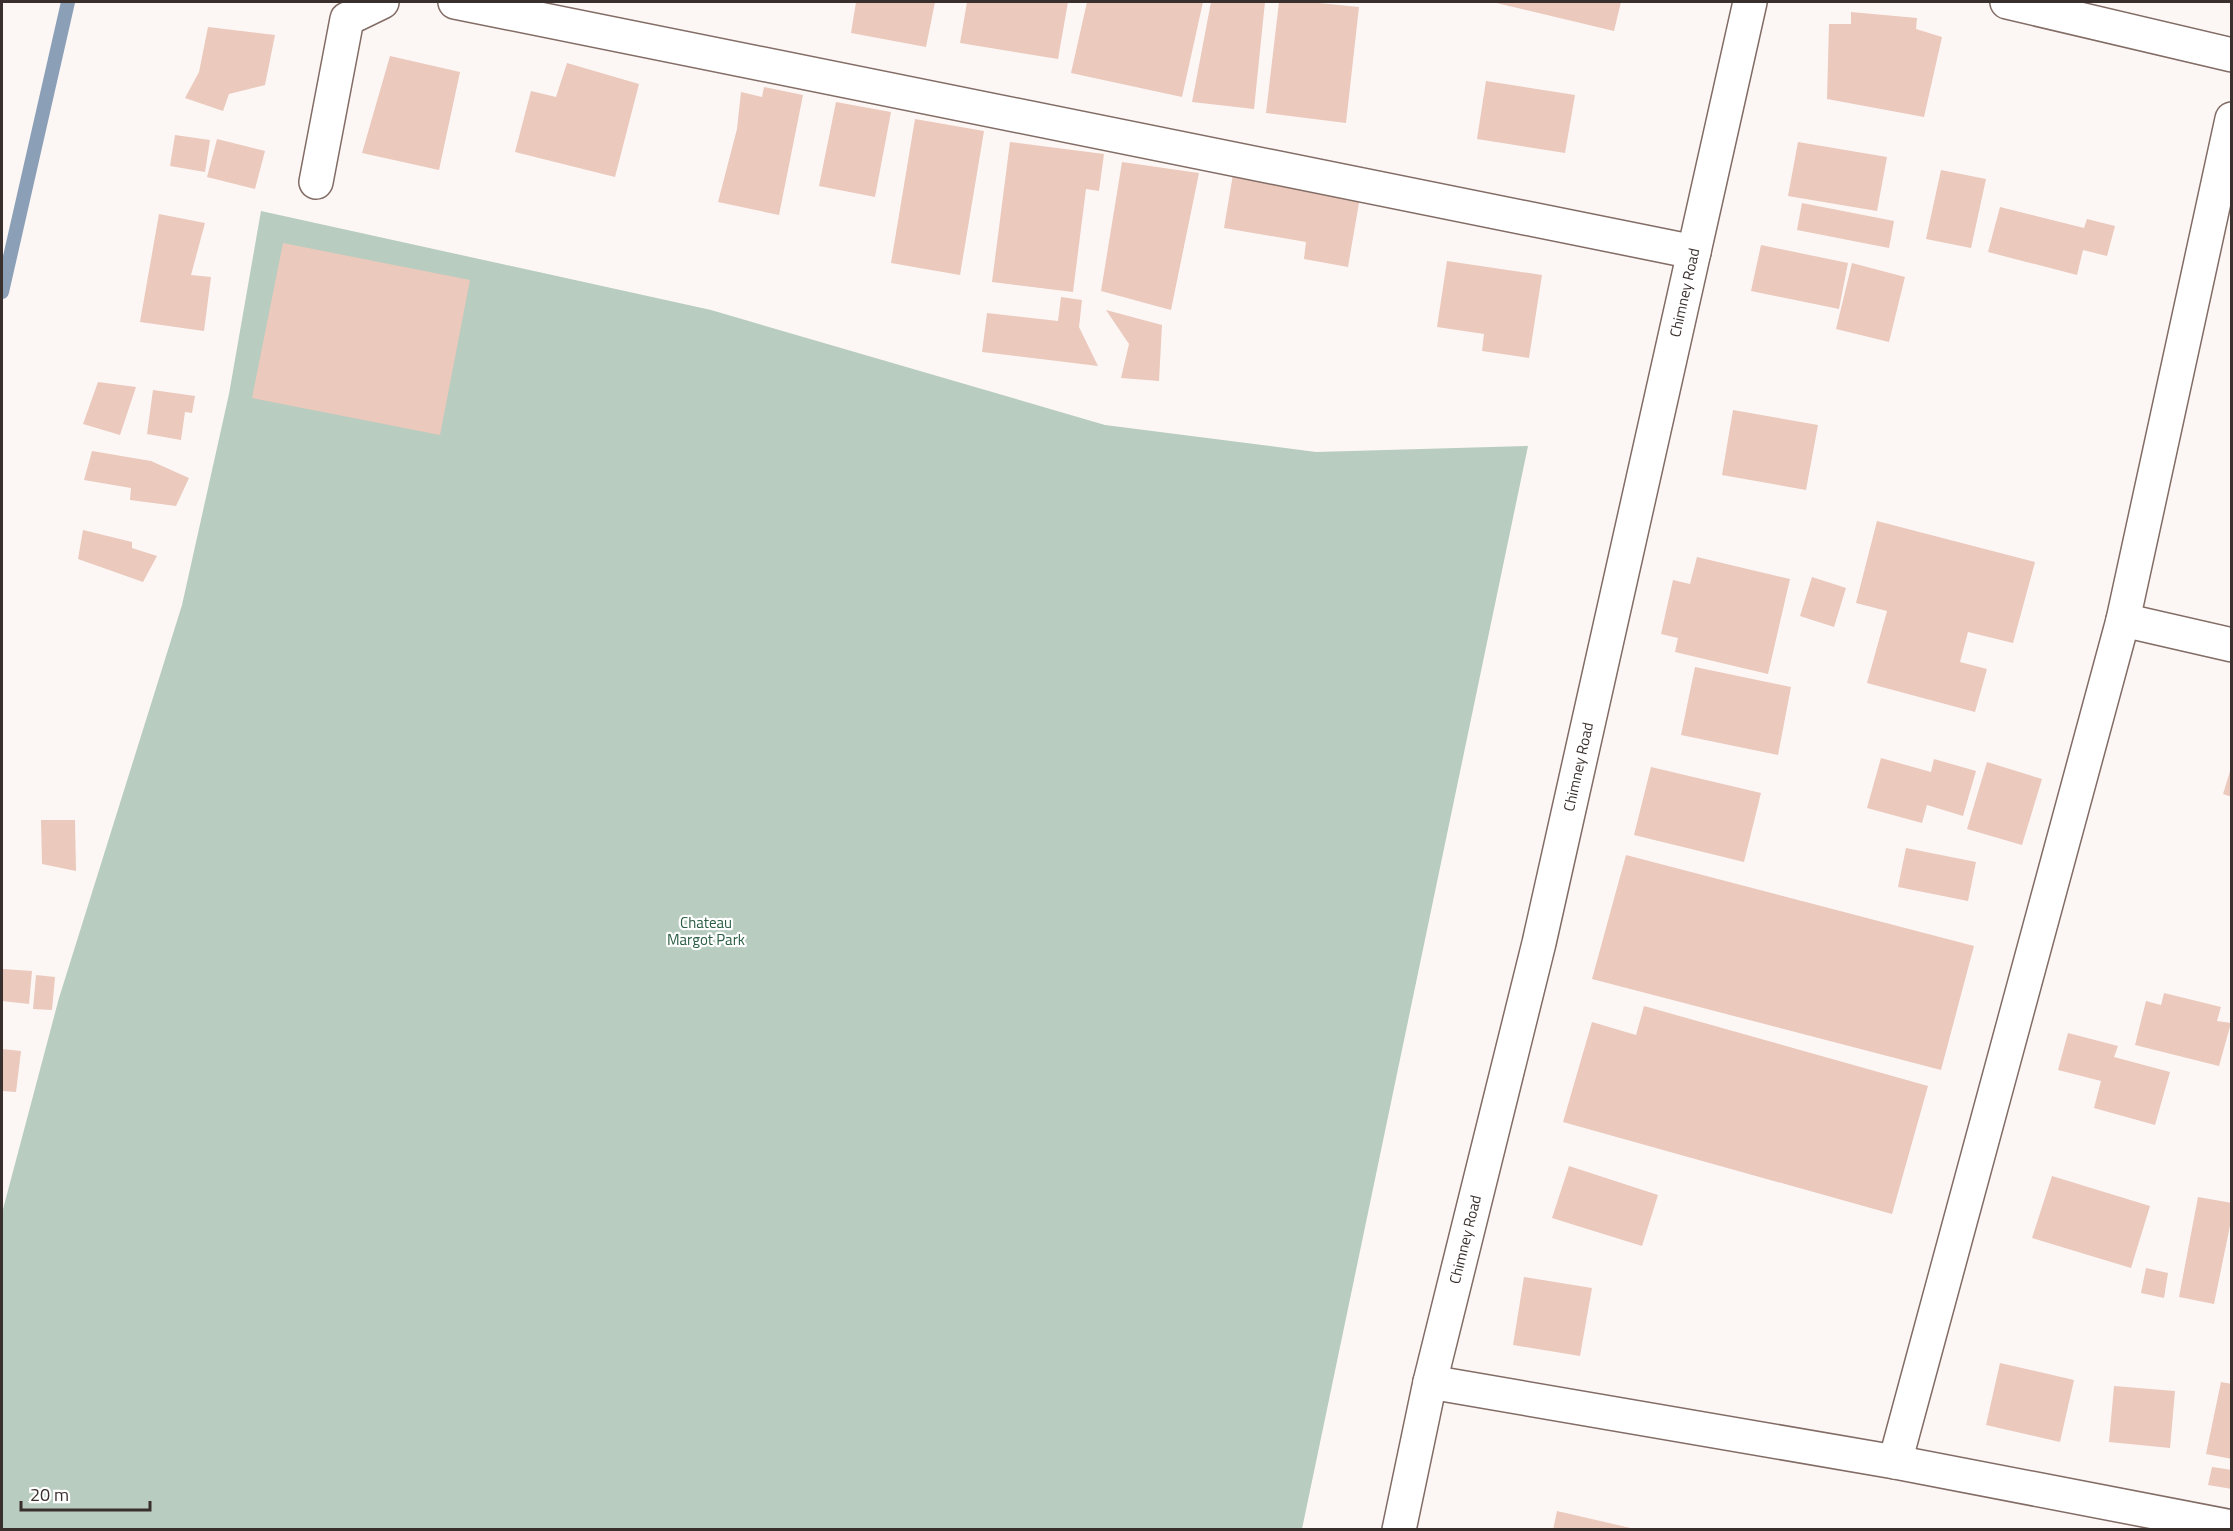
<svg xmlns="http://www.w3.org/2000/svg" width="2233" height="1531" font-family="'Titillium Web',sans-serif">
	<rect width="100%" height="100%" fill="#fcf7f5"/>
	<path fill="#b8ccbf" d="M261,211L711,310L1105,425L1316,452L1528,446L1302,1529L2,1530V1213L59,998L182,605L229,394Z"/>
	<g fill="none" stroke-linecap="round" stroke-linejoin="round">
		<path stroke="#8b9fb7" stroke-width="14" d="M2,292L68,2"/>
	</g>
	<g fill="#ebc9bd">
		<path d="M856,2H935L926,47L851,33Z"/>
		<path d="M967,2H1068L1058,59L960,43Z"/>
		<path d="M1087,2H1203L1182,97L1071,73Z"/>
		<path d="M1211,2H1265L1254,109L1192,102Z"/>
		<path d="M1279,2H1309L1359,7L1346,123L1266,113Z"/>
		<path d="M1492,2H1621L1614,31Z"/>
		<path d="M1851,12L1917,18L1916,29L1942,37L1924,117L1827,99L1829,24H1851Z"/>
		<path d="M208,27L275,35L265,85L229,94L223,111L185,98L199,72Z"/>
		<path d="M390,56L460,72L439,170L362,153Z"/>
		<path d="M567,63L639,84L615,177L515,152L531,91L556,97Z"/>
		<path d="M1486,81L1575,95L1565,153L1477,139Z"/>
		<path d="M764,87L803,95L779,215L718,202L737,129L741,92L762,97Z"/>
		<path d="M836,102L891,112L875,197L819,186Z"/>
		<path d="M915,119L984,131L960,275L891,263Z"/>
		<path d="M175,135L210,140L205,172L170,166Z"/>
		<path d="M217,139L265,151L255,189L207,177Z"/>
		<path d="M1010,142L1104,154L1099,191L1086,189L1073,292L992,282Z"/>
		<path d="M1798,142L1887,157L1877,211L1788,196Z"/>
		<path d="M1122,162L1199,173L1171,310L1101,291Z"/>
		<path d="M1941,170L1986,179L1971,248L1926,239Z"/>
		<path d="M1233,174L1360,197L1348,267L1304,259L1306,242L1224,228Z"/>
		<path d="M1802,203L1894,221L1889,248L1797,230Z"/>
		<path d="M2000,207L2084,228L2087,219L2115,226L2107,256L2083,250L2077,275L1988,252Z"/>
		<path d="M159,214L205,223L191,275L211,277L204,331L140,322Z"/>
		<path d="M283,243L470,280L440,435L252,398Z"/>
		<path d="M1761,245L1848,263L1839,309L1751,291Z"/>
		<path d="M1447,261L1542,275L1529,358L1482,351L1484,334L1437,327Z"/>
		<path d="M1852,263L1905,277L1889,342L1836,329Z"/>
		<path d="M1061,297L1082,300L1079,327L1098,366L982,352L987,313L1058,321Z"/>
		<path d="M1106,310L1162,325L1159,381L1121,378L1129,344Z"/>
		<path d="M98,382L136,387L120,435L83,424Z"/>
		<path d="M153,390L195,396L192,413L185,412L181,440L147,434Z"/>
		<path d="M1733,410L1818,425L1806,490L1722,475Z"/>
		<path d="M92,451L151,461L189,478L176,506L130,500L131,488L84,480Z"/>
		<path d="M1877,521L2035,562L2013,643L1968,632L1960,662L1987,669L1975,712L1867,683L1887,611L1856,603Z"/>
		<path d="M83,530L132,542V548L157,556L143,582L78,559Z"/>
		<path d="M1697,557L1790,579L1768,674L1675,652L1678,638L1661,634L1673,580L1690,584Z"/>
		<path d="M1812,577L1846,588L1834,627L1800,616Z"/>
		<path d="M1695,667L1791,687L1778,755L1681,735Z"/>
		<path d="M1881,758L1931,772L1934,759L1976,771L1963,816L1927,805L1922,823L1867,808Z"/>
		<path d="M1987,762L2042,779L2022,845L1967,829Z"/>
		<path d="M1651,767L1761,793L1744,862L1634,835Z"/>
		<path d="M2231,768H2232V797L2223,794Z"/>
		<path d="M41,820H75L76,871L42,864Z"/>
		<path d="M1906,848L1976,862L1968,901L1898,887Z"/>
		<path d="M1626,855L1974,946L1941,1070L1592,979Z"/>
		<path d="M3,969L32,971L29,1004L2,1001Z"/>
		<path d="M36,975L55,977L52,1010L33,1009Z"/>
		<path d="M2164,993L2221,1007L2217,1021L2231,1023L2219,1066L2135,1045L2146,1001L2161,1005Z"/>
		<path d="M1644,1006L1928,1086L1892,1214L1563,1122L1592,1022L1636,1035Z"/>
		<path d="M2068,1033L2118,1046L2114,1057L2170,1072L2155,1125L2094,1108L2101,1081L2058,1070Z"/>
		<path d="M2,1049L21,1051L16,1092L2,1091Z"/>
		<path d="M1569,1166L1658,1195L1642,1246L1552,1218Z"/>
		<path d="M2052,1176L2150,1206L2131,1268L2032,1238Z"/>
		<path d="M2198,1197L2232,1203V1216L2214,1304L2179,1297Z"/>
		<path d="M2146,1268L2168,1273L2164,1298L2141,1293Z"/>
		<path d="M1524,1277L1592,1288L1580,1356L1513,1345Z"/>
		<path d="M2000,1363L2074,1380L2060,1442L1986,1425Z"/>
		<path d="M2221,1382L2232,1384V1459L2206,1454Z"/>
		<path d="M2114,1386L2175,1391L2170,1448L2109,1442Z"/>
		<path d="M2212,1467L2232,1470V1489L2208,1485Z"/>
		<path d="M1557,1511L1635,1529V1530H1553Z"/>
	</g>
	<g fill="none" stroke-linecap="round" stroke-linejoin="round">
		<g stroke="#826c65" stroke-width="36">
			<g id="street">
				<path d="M455,2L1694,252"/>
				<path d="M2007,2L2232,55"/>
				<path d="M316,182L347,19L382,2"/>
				<path d="M2123,620L2232,645"/>
				<path d="M1430,1382L1895,1462L2232,1527"/>
				<path d="M1895,1462L2123,620L2232,119"/>
				<path id="s1" d="M1399,1530L1430,1382L1539,943L1750,2"/>
			</g>
		</g>
		<use href="#street" stroke="#fff" stroke-width="33"/>
	</g>
	<g text-anchor="middle" stroke-width="4.5" stroke-linejoin="round" paint-order="stroke">
		<g font-size="15" fill="#392f2c" stroke="#fff">
			<text dy="5" stroke="none"><textPath href="#s1" startOffset="1270">Chimney Road</textPath></text>
			<text dy="5" stroke="none"><textPath href="#s1" startOffset="784">Chimney Road</textPath></text>
			<text dy="5" stroke="none"><textPath href="#s1" startOffset="298">Chimney Road</textPath></text>
		</g>
		<g font-size="15" fill="#2b5e43" stroke="#fff">
			<text x="706" y="928">Chateau<tspan x="706" dy="17">Margot Park</tspan></text>
		</g>
	</g>
	<rect width="2233" height="1531" fill="none" stroke="#392f2c" stroke-width="6"/>
	<path d="M21 1501v9h129v-9" fill="none" stroke="#392f2c" stroke-width="3"/>
	<text x="30" y="1501" font-size="18" fill="#392f2c" stroke="#ffffff" stroke-width="4.5" paint-order="stroke">20 m</text>
</svg>
